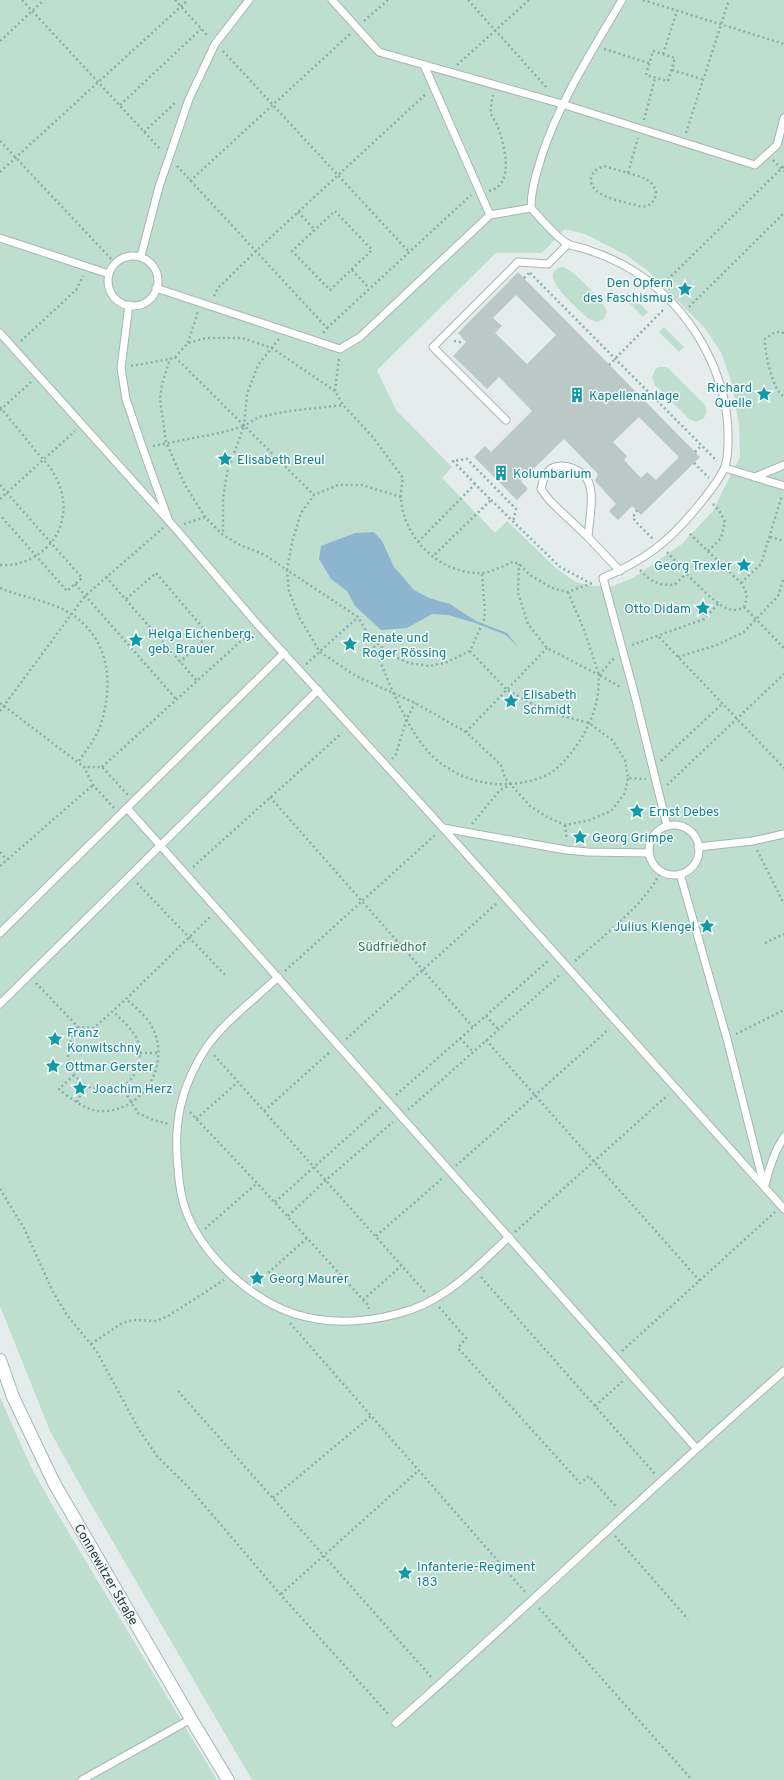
<svg xmlns="http://www.w3.org/2000/svg" width="784" height="1780" font-family="Overpass,sans-serif">
	<rect width="100%" height="100%" fill="#e4edec"/>
	<g fill="#bedecf" fill-rule="evenodd">
		<path d="M0,0H784V1780H252L88,1499L50,1431L0,1306ZM565,229L585,234L626,255L648,271L704,327L721,352L732,384L739,425L740,457L722,492L713,511L682,544L633,578L613,586H593L576,582L557,569L507,521L495,533L442,478L452,467L396,410L377,370L496,253H542Z"/>
		<path d="M563,267C572,269 605,302 607,312L604,319L597,322L589,319C581,311 532,272 563,267Z"/>
		<path d="M628,292L648,312L643,317L623,297Z"/>
		<path d="M664,327L684,347L679,352L659,332Z"/>
		<path d="M658,367H666L670,370L704,404L707,411L704,418L696,422L689,419L655,385L652,377L655,370Z"/>
		<path d="M0,1397L31,1467L51,1503L217,1780H0Z"/>
	</g>
	<path fill="#8eb5d0" d="M374,532L382,541L394,567L414,590L429,598L450,604L476,621L507,633L518,647L506,635L475,623L448,615L432,614L407,628L381,630L355,606L347,591L331,579L319,559L321,546L355,533Z"/>
	<path fill="#bac8c6" fill-rule="evenodd" d="M518,272L700,457L641,515L632,506L618,520L609,511L616,504L595,481L598,474L564,439L521,481L528,489L517,500L474,457L485,446L491,452L532,411L499,377L487,389L453,356L466,342L458,333ZM516,295L556,335L527,364L495,333L502,326L493,318ZM639,417L679,457L656,480L647,472L641,478L624,460L627,456L613,442Z"/>
	<g fill="none" stroke-linecap="round" stroke-linejoin="round">
		<g stroke="#a7b5b5" stroke-width="9">
			<g id="service">
				<path d="M332,0L379,52L562,104L755,165L777,145L784,118"/>
				<path d="M622,0C592,51 559,102 541,158C536,175 531,190 531,208C539,217 559,240 568,244C574,247 582,247 588,250C613,258 639,272 659,290C701,327 730,385 728,442C728,450 727,462 724,469C718,482 707,495 698,506C669,542 645,560 603,578L635,696L667,826"/>
				<path d="M424,65L490,215"/>
				<path d="M0,238L109,274"/>
				<path d="M141,256L159,187L189,99L215,44L249,0"/>
				<circle cx="133" cy="281" r="25"/>
				<path d="M156,288L340,349L360,337L490,215L531,208"/>
				<path d="M129,305L121,368L126,399L143,449L168,519"/>
				<path d="M0,333L176,529L258,625L443,828L784,1209"/>
				<path d="M506,420L433,347L518,262L548,264L568,244"/>
				<path d="M725,468L784,486"/>
				<path d="M755,477L784,465"/>
				<path d="M588,537L550,501L541,489C542,485 543,480 545,476C553,458 581,467 588,481C595,494 589,522 588,537L620,571"/>
				<path d="M127,808L696,1448"/>
				<circle cx="674" cy="850" r="25"/>
				<path d="M443,828L566,850L588,852L649,853"/>
				<path d="M698,847L753,841L784,834"/>
				<path d="M680,874L727,1039L764,1185"/>
				<path d="M0,933L284,653"/>
				<path d="M278,977C255,999 224,1022 206,1048C181,1086 173,1123 178,1168C179,1183 181,1198 186,1211C203,1256 250,1299 295,1314C333,1326 376,1322 413,1309C451,1295 480,1264 509,1237"/>
				<path d="M0,1004L318,690"/>
				<path d="M765,1185C769,1168 774,1152 784,1137"/>
				<path d="M396,1723C527,1608 652,1486 784,1371"/>
				<path d="M82,1780L191,1719"/>
			</g>
		</g>
		<g stroke="#a7b5b5" stroke-width="14">
			<path id="tertiary" d="M0,1360L13,1397L54,1483L191,1719L228,1780"/>
		</g>
		<g stroke="#86b0ae" stroke-width="2.5" stroke-dasharray="2 3" stroke-linecap="butt">
			<path d="M22,0L161,150"/>
			<path d="M175,0L208,36"/>
			<path d="M468,0L548,89"/>
			<path d="M643,0L784,44"/>
			<path d="M364,21L388,0"/>
			<path d="M0,41L44,0"/>
			<path d="M604,49L649,63"/>
			<path d="M223,51L409,252"/>
			<path d="M653,51L675,58L668,81L646,75Z"/>
			<path d="M663,54L677,11"/>
			<path d="M457,65L529,0"/>
			<path d="M672,70L702,79"/>
			<path d="M120,105L201,29"/>
			<path d="M644,120L655,78"/>
			<path d="M144,132L176,102"/>
			<path d="M686,133L729,0"/>
			<path d="M0,141L115,263"/>
			<path d="M773,160L784,171"/>
			<path d="M177,166L327,328L323,333"/>
			<path d="M0,172L188,0"/>
			<path d="M628,173C641,177 655,179 656,194C654,203 648,208 639,206C626,202 588,197 591,178C593,171 598,168 604,166L628,173L638,138"/>
			<path d="M190,181L350,34"/>
			<path d="M489,191C516,185 504,142 497,125C495,121 492,117 491,114C490,108 492,101 493,95"/>
			<path d="M335,211L372,250L330,290L292,251Z"/>
			<path d="M298,212L315,230"/>
			<path d="M352,270L369,288"/>
			<path d="M530,273L717,461"/>
			<path d="M524,278L529,273"/>
			<path d="M664,283L784,166"/>
			<path d="M214,296L218,288L256,251L427,93"/>
			<path d="M689,307L784,213"/>
			<path d="M327,328L471,195"/>
			<path d="M784,333C776,330 772,334 765,339C764,350 773,393 784,396"/>
			<path d="M279,339L258,365L247,394L244,426L259,417L289,411L343,405"/>
			<path d="M21,341L76,290L83,276"/>
			<path d="M454,341L460,342L463,339"/>
			<path d="M188,343L198,311"/>
			<path d="M175,357L314,495"/>
			<path d="M339,359L335,391L343,405L372,436L403,478C402,484 401,490 401,496C402,538 440,574 481,573C491,573 504,565 513,562L519,564L530,575L552,588L568,592L595,582"/>
			<path d="M609,365L665,308"/>
			<path d="M131,366L170,359"/>
			<path d="M335,391L272,348L242,338H206L188,343L175,357L170,359L162,384L160,399L166,442L185,485L205,517L223,535L240,545L265,555L287,570L289,591L299,617L320,652L356,676L415,703L466,732L501,765L505,778L530,806L547,817L565,825L590,820L611,811L625,793L628,778"/>
			<path d="M0,407C11,420 21,433 31,445C38,455 49,464 54,474C68,497 67,528 47,547C33,560 19,566 0,565"/>
			<path d="M0,410L31,382"/>
			<path d="M153,446L224,432L244,426L227,473L223,498V534"/>
			<path d="M695,452L702,445"/>
			<path d="M694,463L709,478"/>
			<path d="M475,484L453,461L467,459L516,509L513,522"/>
			<path d="M0,485L82,578L67,591L0,515"/>
			<path d="M401,497L362,485H338L314,495L301,513L292,542L287,570L358,617L370,637L391,655L409,663L429,666L445,663L470,651L484,620L485,613L482,574"/>
			<path d="M0,499L75,431"/>
			<path d="M491,500L560,567L590,583"/>
			<path d="M637,510L633,517L635,521L653,539"/>
			<path d="M184,524L205,517"/>
			<path d="M770,537L784,541"/>
			<path d="M418,542L475,484L491,500L432,557"/>
			<path d="M708,551L721,538L725,522L719,510L713,504"/>
			<path d="M667,552C681,567 711,603 729,609C734,611 739,610 744,607C748,597 747,592 741,583L688,532"/>
			<path d="M640,570C652,582 657,585 674,585L687,573"/>
			<path d="M106,577L197,681"/>
			<path d="M741,583L761,564L782,495"/>
			<path d="M75,584L176,699"/>
			<path d="M0,588C19,596 39,599 58,607C104,627 115,672 103,717C99,734 88,748 78,762"/>
			<path d="M568,592L584,630L599,675L622,688"/>
			<path d="M126,599L156,573L209,635L180,662"/>
			<path d="M744,607L784,648"/>
			<path d="M370,637C385,672 408,738 438,761C456,775 474,782 496,784C515,785 542,781 556,769C576,751 592,725 597,699C599,691 598,683 599,675L547,648L528,624L518,593L519,564"/>
			<path d="M659,637L784,768"/>
			<path d="M632,645L704,619L718,604"/>
			<path d="M470,651L507,690L547,712L589,723L612,740L625,760L628,778L646,779"/>
			<path d="M678,657L717,645L744,632L778,596L784,577"/>
			<path d="M306,664L358,617"/>
			<path d="M599,675L615,657"/>
			<path d="M0,703L84,767"/>
			<path d="M0,711L85,596L163,528"/>
			<path d="M466,732L547,648"/>
			<path d="M392,759L396,754L407,718L415,703"/>
			<path d="M661,761L722,704"/>
			<path d="M102,767L251,632"/>
			<path d="M667,785L784,674"/>
			<path d="M270,797L473,1027"/>
			<path d="M114,808L93,785L84,767H102L128,795"/>
			<path d="M472,824L500,790L510,785"/>
			<path d="M565,825L567,840"/>
			<path d="M757,850L784,904"/>
			<path d="M0,852L7,860"/>
			<path d="M0,866L93,785"/>
			<path d="M193,867L342,733"/>
			<path d="M137,883L227,977"/>
			<path d="M765,943L784,934"/>
			<path d="M575,961C604,935 644,906 661,871"/>
			<path d="M285,971L435,835"/>
			<path d="M36,983L78,1027L94,1028L126,999L211,916"/>
			<path d="M486,1016L498,1029"/>
			<path d="M78,1027C41,1081 118,1115 137,1069C140,1061 141,1051 138,1042C134,1030 122,1021 113,1011"/>
			<path d="M736,1034L784,1010"/>
			<path d="M460,1038L473,1052"/>
			<path d="M346,1039L497,903"/>
			<path d="M486,1040L700,1281"/>
			<path d="M140,1053H159"/>
			<path d="M214,1055L426,1293"/>
			<path d="M74,1075L59,1089C68,1097 86,1110 98,1111C140,1114 170,1069 154,1031C149,1018 136,1008 126,999"/>
			<path d="M122,1087L138,1113L153,1120L169,1124"/>
			<path d="M396,1095L548,961"/>
			<path d="M77,1102L85,1085"/>
			<path d="M408,1110L561,974"/>
			<path d="M264,1111L331,1051"/>
			<path d="M190,1112L257,1183L368,1305L369,1309"/>
			<path d="M196,1119L238,1082"/>
			<path d="M456,1166L609,1029"/>
			<path d="M0,1189L24,1228L53,1292L67,1315L97,1352L139,1430L157,1456L192,1491L280,1594L390,1716"/>
			<path d="M275,1202L381,1107"/>
			<path d="M288,1216L326,1180L393,1122"/>
			<path d="M205,1229L257,1183"/>
			<path d="M515,1232L668,1095"/>
			<path d="M376,1236L444,1177"/>
			<path d="M481,1277L655,1474"/>
			<path d="M257,1283L307,1238"/>
			<path d="M363,1300L401,1266"/>
			<path d="M439,1307L466,1338L458,1348L580,1483L589,1476L617,1508"/>
			<path d="M290,1323L526,1593"/>
			<path d="M91,1344L122,1323L133,1320L156,1321L168,1316L224,1280"/>
			<path d="M622,1351L775,1212"/>
			<path d="M178,1391L433,1679"/>
			<path d="M595,1406L623,1381"/>
			<path d="M273,1498L371,1416"/>
			<path d="M615,1536L688,1619"/>
			<path d="M281,1594L419,1470"/>
			<path d="M539,1608L692,1780"/>
		</g>
		<use href="#service" stroke="#fff" stroke-width="7"/>
		<use href="#tertiary" stroke="#fff" stroke-width="12"/>
	</g>
	<defs>
		<g id="sight-bare" transform="scale(1.2)"><path d="M0-6L1.8-2.2L6-1.7L2.9 1.2L3.7 5.4L0 3.3L-3.7 5.4L-2.9 1.2L-6-1.7L-1.8-2.2Z" fill="#0f9aa8" stroke="#f5faf9" stroke-width="2.5" paint-order="stroke"/></g>
		<g id="building-bare" transform="scale(1.2)"><path d="M-4-6H4V6H1V3H-1V6H-4ZM-2.5-4.3h1.7v1.8h-1.7ZM.8-4.3h1.7v1.8H.8ZM-2.5-1h1.7V.8h-1.7ZM.8-1h1.7V.8H.8Z" fill="#0f9aa8" stroke="#f5faf9" stroke-width="2.5" paint-order="stroke"/></g>
	</defs>
	<g fill-rule="evenodd">
		<use href="#sight-bare" x="685" y="289"/>
		<use href="#sight-bare" x="764" y="394"/>
		<use href="#building-bare" x="577" y="395"/>
		<use href="#sight-bare" x="225" y="459"/>
		<use href="#building-bare" x="501" y="473"/>
		<use href="#sight-bare" x="744" y="565"/>
		<use href="#sight-bare" x="703" y="608"/>
		<use href="#sight-bare" x="136" y="640"/>
		<use href="#sight-bare" x="350" y="644"/>
		<use href="#sight-bare" x="511" y="701"/>
		<use href="#sight-bare" x="637" y="811"/>
		<use href="#sight-bare" x="580" y="837"/>
		<use href="#sight-bare" x="707" y="926"/>
		<use href="#sight-bare" x="55" y="1039"/>
		<use href="#sight-bare" x="53" y="1066"/>
		<use href="#sight-bare" x="80" y="1088"/>
		<use href="#sight-bare" x="257" y="1278"/>
		<use href="#sight-bare" x="405" y="1573"/>
	</g>
	<g text-anchor="middle" stroke-width="3" stroke-linejoin="round" paint-order="stroke">
		<g font-size="13" fill="#0d838f" stroke="#f5faf9" text-anchor="start">
			<text x="673" y="287" text-anchor="end">Den Opfern<tspan x="673" dy="15">des Faschismus</tspan></text>
			<text x="752" y="392" text-anchor="end">Richard<tspan x="752" dy="15">Quelle</tspan></text>
			<text x="589" y="400">Kapellenanlage</text>
			<text x="237" y="464">Elisabeth Breul</text>
			<text x="513" y="478">Kolumbarium</text>
			<text x="732" y="570" text-anchor="end">Georg Trexler</text>
			<text x="691" y="613" text-anchor="end">Otto Didam</text>
			<text x="148" y="638">Helga Eichenberg,<tspan x="148" dy="15">geb. Brauer</tspan></text>
			<text x="362" y="642">Renate und<tspan x="362" dy="15">Roger Rössing</tspan></text>
			<text x="523" y="699">Elisabeth<tspan x="523" dy="15">Schmidt</tspan></text>
			<text x="649" y="816">Ernst Debes</text>
			<text x="592" y="842">Georg Grimpe</text>
			<text x="695" y="931" text-anchor="end">Julius Klengel</text>
			<text x="67" y="1037">Franz<tspan x="67" dy="15">Konwitschny</tspan></text>
			<text x="65" y="1071">Ottmar Gerster</text>
			<text x="92" y="1093">Joachim Herz</text>
			<text x="269" y="1283">Georg Maurer</text>
			<text x="417" y="1571">Infanterie-Regiment<tspan x="417" dy="15">183</tspan></text>
		</g>
		<g font-size="13" fill="#2f755d" stroke="#f5faf9">
			<text x="392" y="951">Südfriedhof</text>
		</g>
		<g font-size="13" fill="#243f3f" stroke="#f5faf9">
			<text transform="translate(107 1574) rotate(60)" y="5">Connewitzer Straße</text>
		</g>
	</g>
</svg>
